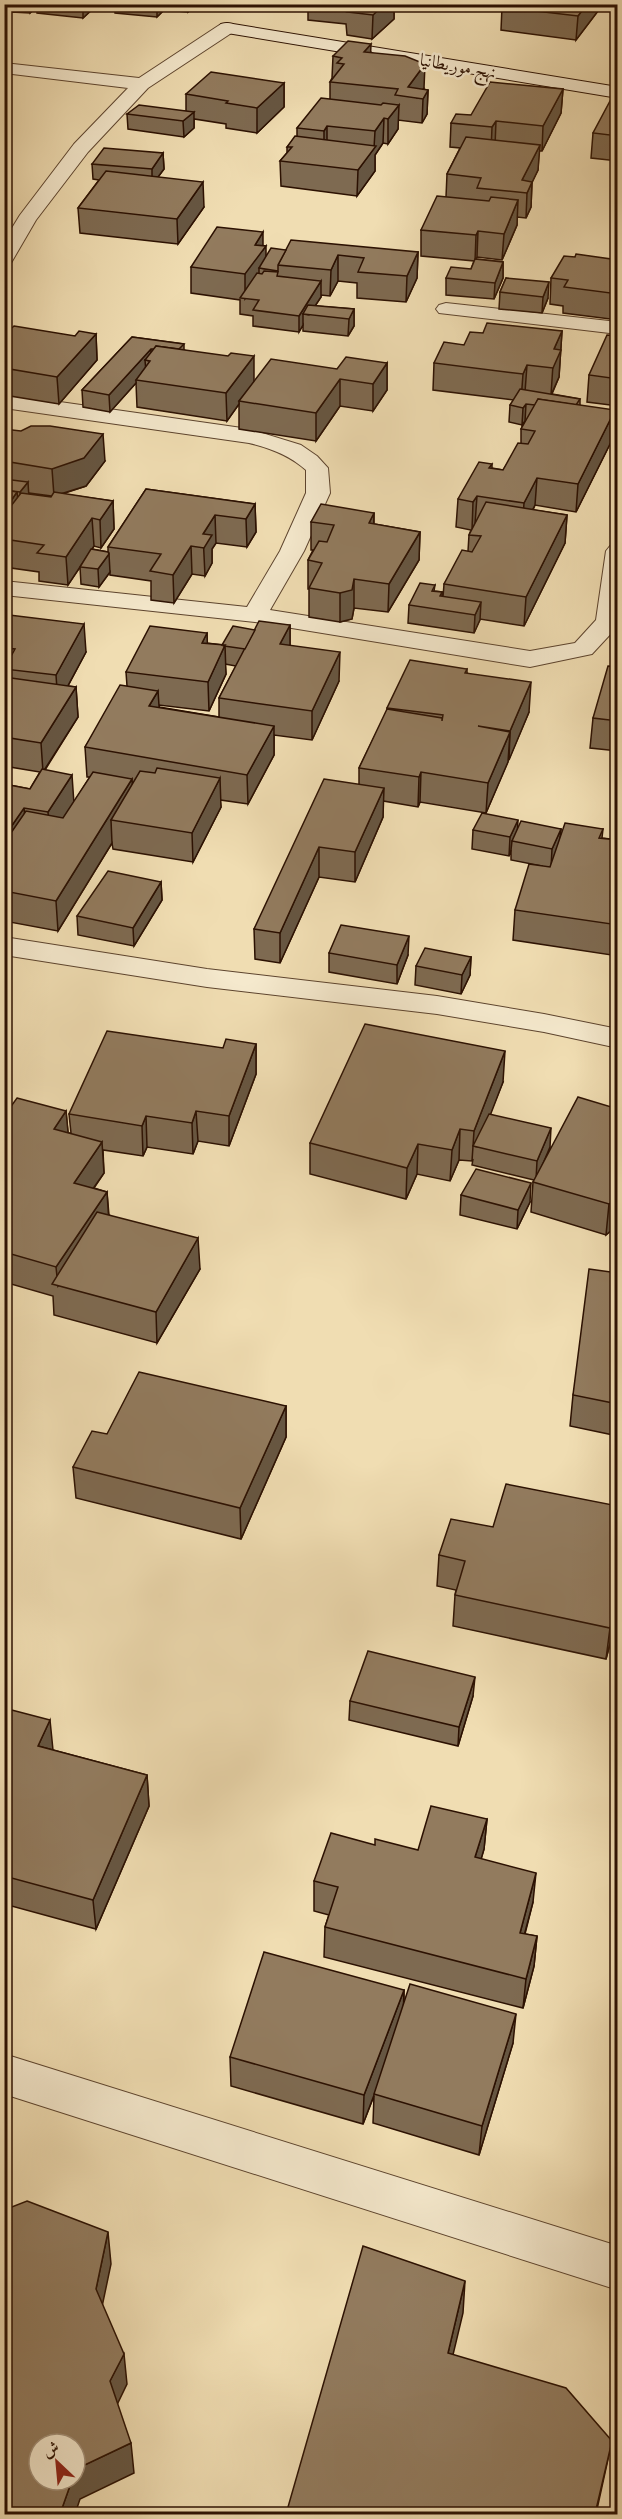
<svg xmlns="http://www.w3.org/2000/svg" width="622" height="2519" font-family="'IM FELL DW Pica',Amiri,serif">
	<rect width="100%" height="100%" fill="#f0ddb2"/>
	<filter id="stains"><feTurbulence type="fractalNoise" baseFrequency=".00333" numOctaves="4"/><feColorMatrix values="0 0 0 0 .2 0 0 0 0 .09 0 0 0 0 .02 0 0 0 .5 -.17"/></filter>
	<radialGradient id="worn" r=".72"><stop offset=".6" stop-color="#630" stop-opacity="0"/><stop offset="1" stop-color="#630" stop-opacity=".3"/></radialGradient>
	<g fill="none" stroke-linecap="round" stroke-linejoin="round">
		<g stroke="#5d442e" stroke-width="2">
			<g id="street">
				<path d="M227,23L233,24L236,28L233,32L148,88L88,152L36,220L11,263L4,265V241L20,215L74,144L128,88L4,73V63L139,78L221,24Z"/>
				<path d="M446,303L618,322V334L439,313L436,309L439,305Z"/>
				<path d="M4,394L249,429L301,445L317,456L328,468L330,493L304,551L270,610L530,651L575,643L596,620L606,551L610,546L618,544V626L592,654L530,667L255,622L4,595V581L247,607L280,551L306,493V470C289,455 270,448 249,443L4,408Z"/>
				<path d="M4,937L207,969L437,996L544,1014L618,1029V1048L544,1032L437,1014L207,987L4,955Z"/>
				<path d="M4,2054L618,2246V2290L4,2094Z"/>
			</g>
		</g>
		<g stroke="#2c1102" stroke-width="2">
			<path id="secondary" d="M227,23L618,87V98L221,32L218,28L221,24Z"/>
		</g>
		<use href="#street" fill="#f5e9cd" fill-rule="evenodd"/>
		<use href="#secondary" fill="#f5e9cd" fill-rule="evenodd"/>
	</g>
	<g fill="#7e6a51" stroke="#2c1102" stroke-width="1.5" fill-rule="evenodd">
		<path d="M4,4H98L83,18L37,13V6L30,13L11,12L4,17Z"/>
		<path d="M115,4H196L188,12L164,10L157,17L115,13Z"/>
		<path d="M308,4H394V19L372,39L347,35L346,24L308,20Z"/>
		<path d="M504,4H599L598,11L576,40L501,30L502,7Z"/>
		<path d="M371,52L424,88L423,89L428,90L427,114L422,123L398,120V129L388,144L383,143L375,155V171L357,196L281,186L280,161L287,153V147L297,137V128L330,99V82L332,78L333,56Z"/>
		<path d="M284,83V107L257,133L226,128V124L194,119V128L184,137L128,129L127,114L186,111V94Z"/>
		<path d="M563,89L561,113L542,151H539L538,170L532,182L531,207L526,218L517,217V225L502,260L477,257L476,259L503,262V278L494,299L446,295V278L471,269L474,261L421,256V230L446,197L447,174L460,148L450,147L451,123L471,115Z"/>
		<path d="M618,102V161L591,158L593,133Z"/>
		<path d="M163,153L164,169L158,177L204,207L178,244L80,233L78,208L99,180L93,179L92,164Z"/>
		<path d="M263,246L266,256L286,250L418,252L417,278L406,302L357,298V283L338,281L330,296L321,295V297L315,306L354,309V326L348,336L303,331V325L299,332L253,326V316L240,314V300L191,293V267Z"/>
		<path d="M575,257L618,260V320L563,313V306L550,304L551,278Z"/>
		<path d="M506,278L548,298L542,313L499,309L500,292Z"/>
		<path d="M562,331L559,377L552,394L580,399V405L613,438L576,512L535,505L533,510L567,515L565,543L524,626L480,619L474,633L408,623L409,605L435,585L434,591L442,592V596L443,597L444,584L468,551L469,535L471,530L456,527L458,499L492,464V468L503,470L521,443V429L526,421L522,425L509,422L510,405L514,400L433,390L434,363L483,333Z"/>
		<path d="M96,334L97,360L59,404L4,395V335L75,336Z"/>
		<path d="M618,336V406L587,402L589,375Z"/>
		<path d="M132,337L184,344V350L254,381L387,363V390L373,411L340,406L316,441L239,429V404L227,421L137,407L136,383L110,412L83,407L82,390Z"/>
		<path d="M4,421L11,430L105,461L86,486L62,494L113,501L114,529L101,548L94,546L92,549L108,552V547L146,489L255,504L256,532L247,547L216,543L212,549V563L205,576L192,574L174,603L151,600V581L110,575V572L99,587L81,584L80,567L68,585L39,581V572L4,567ZM29,493L52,496L51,497L29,494Z"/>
		<path d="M374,513V524L420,532L419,560L388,612L354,608L352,619L340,622L309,617V589H308V560L313,550H311V522Z"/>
		<path d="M4,622L86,652L68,686L76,687L78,717L45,770L74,802L90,777H87L85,747L127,686L126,672L207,633V643L222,645L255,630L290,625V646L339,681L312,740L274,735V755L248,804L220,800L221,807L193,862L113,849L112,843L58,931L4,921V784L30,789L40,772L4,766ZM225,664L236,666L219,698V717L159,707V705L209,711L226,674Z"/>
		<path d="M618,667V751L590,748L593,718Z"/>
		<path d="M467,669V673L529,712L486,813L420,802L418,807L383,801V817L355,882L319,877L280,963L255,959L254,929L359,784V768L387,711V708Z"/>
		<path d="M561,829L560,837L603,829L602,838L618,840V956L513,940L515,910L542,866L511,860V850L509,856L472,849L473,830Z"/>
		<path d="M161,882L162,900L134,946L78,935L77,916Z"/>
		<path d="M329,953L408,955L397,984L329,972Z"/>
		<path d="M471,957L470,975L461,994L415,985L416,966Z"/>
		<path d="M256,1044V1074L229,1146L198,1141L193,1154L147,1147L143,1156L103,1150L104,1173L94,1188L107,1192L109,1215L200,1269L157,1343L54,1315L53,1296L4,1282V1116L66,1111L68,1133H71L69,1114L223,1048Z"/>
		<path d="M503,1082L490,1114L550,1147L542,1166L618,1109V1226H616L606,1235L531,1212L533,1182L534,1180L472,1165L473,1159L472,1161L459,1160L450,1181L417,1174L406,1199L310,1174V1143Z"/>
		<path d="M461,1195L530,1202L517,1229L460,1215Z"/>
		<path d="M618,1273V1436L570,1426L573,1395Z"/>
		<path d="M286,1406V1437L241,1539L76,1498L73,1467L107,1434Z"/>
		<path d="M618,1506V1614L606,1659L453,1626L455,1595L456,1590L437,1586L439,1555L493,1527Z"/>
		<path d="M473,1696L458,1746L349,1720L350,1701Z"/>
		<path d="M4,1708L53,1750L147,1775L149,1806L96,1929L4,1904Z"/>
		<path d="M487,1819L484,1849L481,1859L533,1902L525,1934L537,1936L534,1966L523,2008L324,1957L325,1927L329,1915L314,1911V1881L375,1845L418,1850Z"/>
		<path d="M404,1990V2003L513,2043L479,2155L373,2123L374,2096L363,2124L231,2086L230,2057Z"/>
	</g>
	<g fill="#665642" stroke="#2c1102" stroke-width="1.5">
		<path d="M4,4H10L11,12L4,17Z"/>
		<path d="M29,4H37V6L30,13Z"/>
		<path d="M83,4H98L83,18Z"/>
		<path d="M157,4H163L164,10L157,17Z"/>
		<path d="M188,4H196L188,12Z"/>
		<path d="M379,4H394V19L372,39L373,15Z"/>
		<path d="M587,4H599L598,11L576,40L578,16Z"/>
		<path d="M371,44L370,68L364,52Z"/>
		<path d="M425,64L424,88L417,98L408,87Z"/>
		<path d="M284,83V107L257,133V108Z"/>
		<path d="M563,89L561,113L542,151L543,126Z"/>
		<path d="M428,90L427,114L422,123L423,99Z"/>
		<path d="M399,105L398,129L388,144V119Z"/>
		<path d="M194,112V128L184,137L183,121Z"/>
		<path d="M384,118L383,143L375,155V171L357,196L358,170L374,148L375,131Z"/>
		<path d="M496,121L495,146L491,152L492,127Z"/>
		<path d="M327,126V150L324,155V131Z"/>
		<path d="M540,145L538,170L527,193L522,180Z"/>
		<path d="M163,153L164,169L152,185V169Z"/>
		<path d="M203,182L204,207L178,244L177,219Z"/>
		<path d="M532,182L531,207L526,218L527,193Z"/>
		<path d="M518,200L517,225L502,260L504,234Z"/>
		<path d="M478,231L477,257L475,261L476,235Z"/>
		<path d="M263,232V250L266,246V269L259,268V282L245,299V274L255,245Z"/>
		<path d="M418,252L417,278L406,302L407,276Z"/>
		<path d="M338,255V281L330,296L331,270Z"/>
		<path d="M503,262V278L494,299L495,283Z"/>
		<path d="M321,281V297L309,315L303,314V325L299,332V316Z"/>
		<path d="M549,282L548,298L542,313L543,297Z"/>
		<path d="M354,309V326L348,336L349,319Z"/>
		<path d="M562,331L559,377L551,395L554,349Z"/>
		<path d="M96,334L97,360L59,404L57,377Z"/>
		<path d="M151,349V366L150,361L145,360L146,372L136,380V383L110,412L109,395Z"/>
		<path d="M254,356V383L239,401V404L227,421L226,393Z"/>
		<path d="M387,363V390L373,411V384Z"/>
		<path d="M527,365L525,392L521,401L523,374Z"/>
		<path d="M340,379V406L316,441V413Z"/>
		<path d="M526,404L525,421L522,425L523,408Z"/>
		<path d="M615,410L613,438L576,512L578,484Z"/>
		<path d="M10,421L12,449L4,429Z"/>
		<path d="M103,434L105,461L86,486L54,496L52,469Z"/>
		<path d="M537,478L535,505L522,531L524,503Z"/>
		<path d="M28,482L29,499L21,509L20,492Z"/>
		<path d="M17,492L20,520L4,539V511Z"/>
		<path d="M477,496L475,524L472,530L473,502Z"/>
		<path d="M113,501L114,529L101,548L100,520Z"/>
		<path d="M255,504L256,532L247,547L246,519Z"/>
		<path d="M374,513L373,541L369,523Z"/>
		<path d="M215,515L216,543L212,549V563L205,576L203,534Z"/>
		<path d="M567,515L565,543L524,626L526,597Z"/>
		<path d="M92,518L94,546L68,585L66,557Z"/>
		<path d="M420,532L419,560L388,612L389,584Z"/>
		<path d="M191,546L192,574L174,603L173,575Z"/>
		<path d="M109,554L110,572L99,587L98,569Z"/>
		<path d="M354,579V608L352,619L340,622V593Z"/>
		<path d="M481,602L480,620L474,633L475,615Z"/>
		<path d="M84,624L86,652L58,704L56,675Z"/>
		<path d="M290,625V654L280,644Z"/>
		<path d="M207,633L208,661L202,643Z"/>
		<path d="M225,645L226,674L209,711L208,682Z"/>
		<path d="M340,652L339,681L312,740V711Z"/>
		<path d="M531,682L529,712L509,760L510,731Z"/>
		<path d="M76,687L78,717L43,772L41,743Z"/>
		<path d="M158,691L160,720L149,706Z"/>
		<path d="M274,726V755L248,804L247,775Z"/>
		<path d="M510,732L508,762L486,813L488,783Z"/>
		<path d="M421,772L420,802L418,807L419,777Z"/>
		<path d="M72,775L74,804L50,842L48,812Z"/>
		<path d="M220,778L221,807L193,862L192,833Z"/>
		<path d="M132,779L134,809L111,820L112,843L58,931L56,901Z"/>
		<path d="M384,788L383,817L355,882V852Z"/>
		<path d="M24,808L27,838L4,871V837Z"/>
		<path d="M518,820L517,838L512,841L511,850L509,856L510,837Z"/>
		<path d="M561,829L559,847L551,868L552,849Z"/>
		<path d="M319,847V877L280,963V933Z"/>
		<path d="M161,882L162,900L134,946L133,928Z"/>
		<path d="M409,936L408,955L397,984V965Z"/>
		<path d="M471,957L470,975L461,994L462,975Z"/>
		<path d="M256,1044V1074L229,1146V1116Z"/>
		<path d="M505,1051L503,1082L478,1147L473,1146L472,1161L474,1131Z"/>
		<path d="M66,1111L69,1142L54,1129Z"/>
		<path d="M196,1111L198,1141L193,1154L192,1123Z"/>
		<path d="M146,1116L147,1147L143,1156L142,1126Z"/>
		<path d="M551,1128L550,1147L536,1180L537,1161Z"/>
		<path d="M460,1129L459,1160L450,1181L452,1150Z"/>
		<path d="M102,1142L104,1173L76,1213L74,1183Z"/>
		<path d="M418,1144L417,1174L406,1199L407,1168Z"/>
		<path d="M531,1183L530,1202L517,1229L518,1210Z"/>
		<path d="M107,1192L109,1223L58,1286L56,1267Z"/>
		<path d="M618,1197V1214L616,1226L606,1235L609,1204Z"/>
		<path d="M198,1238L200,1269L157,1343L156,1312Z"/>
		<path d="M286,1406V1437L241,1539L240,1508Z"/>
		<path d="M618,1599V1614L606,1659L610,1628Z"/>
		<path d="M475,1677L473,1696L458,1746L459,1727Z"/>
		<path d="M50,1720L53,1750L38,1746Z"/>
		<path d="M147,1775L149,1806L96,1929L93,1900Z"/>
		<path d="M487,1819L484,1849L473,1887L475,1857Z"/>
		<path d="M536,1873L533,1902L517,1962L520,1933Z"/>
		<path d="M537,1936L534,1966L523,2008L526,1979Z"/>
		<path d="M404,1990L403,2019L363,2124L364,2095Z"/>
		<path d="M516,2014L513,2043L479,2155L482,2126Z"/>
		<path d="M108,2232L111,2264L99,2321L96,2289Z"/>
		<path d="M465,2281L463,2313L446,2384L448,2353Z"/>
		<path d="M124,2354L127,2384L114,2411L110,2381Z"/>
		<path d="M612,2441L596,2514H595Z"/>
		<path d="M131,2443L134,2473L80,2499L75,2514H60L72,2480H75L76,2469Z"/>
	</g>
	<g fill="#927b5e" stroke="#2c1102" stroke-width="1.5">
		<path d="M385,4L373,15L347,12L355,4Z"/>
		<path d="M504,4H587L578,16L502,7Z"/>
		<path d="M348,41L371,44L364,52L405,56L425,64L408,87L428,90L423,99L395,95L398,89L330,82L344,64L337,63L342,58L333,56Z"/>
		<path d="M211,72L284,83L257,108L226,103L228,101L186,94Z"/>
		<path d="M490,82L563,89L543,126L496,121L492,127L451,123L456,114L471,115Z"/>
		<path d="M321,98L381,105L383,103L399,105L388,119L384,118L375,131L327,126L324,131L297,128Z"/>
		<path d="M610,101L618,102V136L593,133Z"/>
		<path d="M139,105L194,112L183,121L127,114Z"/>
		<path d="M295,136L376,146L358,170L280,161L292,147H287Z"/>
		<path d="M466,137L540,145L522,180L532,182L527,193L477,188L481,178L447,174Z"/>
		<path d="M104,148L163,153L152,169L92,164Z"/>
		<path d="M106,171L203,182L177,219L78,208Z"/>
		<path d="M437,196L489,201L491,197L518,200L504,234L478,231L476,235L421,230Z"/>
		<path d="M217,227L263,232L255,245L266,246L245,274L191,267Z"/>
		<path d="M291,240L418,252L407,276L358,272L364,258L338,255L331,270L278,265Z"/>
		<path d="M271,248L286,250L278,265V271L259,268Z"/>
		<path d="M576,254L618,260V294L564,287L568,280L551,278L564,256L575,257Z"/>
		<path d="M475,259L503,262L495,283L446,278L451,267L471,269Z"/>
		<path d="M264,271L278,272L277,276L321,281L299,316L253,310L259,300L240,298L257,273L262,274Z"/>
		<path d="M506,278L549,282L543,297L500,292Z"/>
		<path d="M308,305L354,309L349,319L303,314Z"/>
		<path d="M487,323L562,331L554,349L561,350L553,368L527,365L523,374L434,363L444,342L464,345L470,332L483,333Z"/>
		<path d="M14,326L75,336L79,331L96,334L57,377L4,368V335Z"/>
		<path d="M607,335L618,336V379L589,375Z"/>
		<path d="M132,337L184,344L179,349L156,346L154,349H151L109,395L82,390Z"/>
		<path d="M156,346L228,356L231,353L254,356L226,393L136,380L150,361L145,360Z"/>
		<path d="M346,357L387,363L373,384L340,379L316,413L239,401L271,359L337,369Z"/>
		<path d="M520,389L580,399L576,405L538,399L535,405L526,404L523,408L510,405Z"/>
		<path d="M538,399L615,410L578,484L537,478L524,503L477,496L473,502L458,499L479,462L492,464L489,468L503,470L518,443L528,444L535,431L521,429Z"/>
		<path d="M4,421H10L4,429Z"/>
		<path d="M31,426H50L103,434L84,458L52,469L4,461V429L21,431Z"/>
		<path d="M4,479L28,482L20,492L4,490Z"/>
		<path d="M146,489L255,504L246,519L215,515L203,534L212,535L204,548L191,546L173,575L150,571L161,554L108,547Z"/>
		<path d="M4,490L17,492L4,511Z"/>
		<path d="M54,492L113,501L100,520L92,518L66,557L37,553L44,545L4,539V515L21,493L51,497Z"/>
		<path d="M486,502L567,515L526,597L444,584L462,550L472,552L481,536L469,535Z"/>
		<path d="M321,504L374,513L369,523L420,532L389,584L354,579L352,590L340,593L309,588L322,563L308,560L319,541L327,542L334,525L311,522Z"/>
		<path d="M91,549L108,552L109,554L98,569L80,567Z"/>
		<path d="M420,583L435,585L432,591L442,592L440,596L481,602L475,615L409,605Z"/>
		<path d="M9,615L84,624L56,675L4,669L15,649L4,648V622Z"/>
		<path d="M259,621L290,625L280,644L340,652L312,711L219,698Z"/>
		<path d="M150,626L207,633L202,643L225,645L208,682L126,672Z"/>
		<path d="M233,626L255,630L245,649L224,646L225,645H222Z"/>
		<path d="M410,660L467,669L465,673L531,682L510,731L478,726L510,732L488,783L421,772L419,777L359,768L387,709L442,718V721L443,715L387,708Z"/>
		<path d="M608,666L618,667V721L593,718Z"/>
		<path d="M4,677L76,687L41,743L4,737Z"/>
		<path d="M120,685L158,691L149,706L274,726L247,775L85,747Z"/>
		<path d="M157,768L220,778L192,833L111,820L140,771L155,773Z"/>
		<path d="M42,769L72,775L48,812L24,808L4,837V784L30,789Z"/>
		<path d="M93,772L132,779L56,901L4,891V843L26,811L63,818Z"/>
		<path d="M324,779L384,788L355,852L319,847L280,933L254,929Z"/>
		<path d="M482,813L518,820L510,837L473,830Z"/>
		<path d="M521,821L561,829L552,849L512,841Z"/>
		<path d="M565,823L603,829L599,838L618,840V925L515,910L529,864L550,867Z"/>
		<path d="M108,871L161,882L133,928L77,916Z"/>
		<path d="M341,925L409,936L397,965L329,953Z"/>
		<path d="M425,948L471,957L462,975L416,966Z"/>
		<path d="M365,1024L505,1051L474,1131L460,1129L452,1150L418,1144L407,1168L310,1143Z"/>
		<path d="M107,1031L223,1048L226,1039L256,1044L229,1116L196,1111L192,1123L146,1116L142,1126L69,1114Z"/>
		<path d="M578,1097L618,1109V1197L609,1204L533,1182Z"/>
		<path d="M17,1098L66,1111L54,1129L102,1142L74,1183L107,1192L56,1267L4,1252V1116Z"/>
		<path d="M489,1114L551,1128L537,1161L473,1146Z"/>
		<path d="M476,1169L531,1183L518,1210L461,1195Z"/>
		<path d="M97,1212L198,1238L156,1312L52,1284Z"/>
		<path d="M589,1269L618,1273V1404L573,1395Z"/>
		<path d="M139,1372L286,1406L240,1508L73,1467L92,1431L107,1434Z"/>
		<path d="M506,1484L618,1506V1599L610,1628L455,1595L465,1561L439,1555L451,1519L493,1527Z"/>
		<path d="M368,1651L475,1677L459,1727L350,1701Z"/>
		<path d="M4,1708L50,1720L38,1746L147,1775L93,1900L4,1876Z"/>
		<path d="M431,1806L487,1819L475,1857L536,1873L520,1933L537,1936L526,1979L325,1927L338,1887L314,1881L331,1833L375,1845V1839L418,1850Z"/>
		<path d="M264,1952L404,1990L364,2095L230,2057Z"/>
		<path d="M410,1984L516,2014L482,2126L374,2094Z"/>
		<path d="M27,2201L108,2232L96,2289L124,2354L110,2381L131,2443L76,2469L75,2471V2444H39V2480H72L60,2514H4V2210Z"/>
		<path d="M363,2246L465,2281L448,2353L566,2388L612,2441L595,2514H286Z"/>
	</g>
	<g text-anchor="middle" stroke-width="5" stroke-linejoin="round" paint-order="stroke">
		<g font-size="18" fill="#2c1102" stroke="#f5e9cd">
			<text transform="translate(458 66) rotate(10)" y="6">نهج موريطانيا</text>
		</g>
	</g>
	<rect width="622" height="2519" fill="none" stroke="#f0ddb2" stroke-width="24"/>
	<rect x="6" y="6" width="610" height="2507" fill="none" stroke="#2c1102" stroke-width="3"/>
	<rect x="12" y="12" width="598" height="2495" fill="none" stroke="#2c1102" stroke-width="1.5"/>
	<g transform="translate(57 2462) rotate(334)"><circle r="28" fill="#f5e9cd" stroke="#a5937c" stroke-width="1.5"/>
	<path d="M0-4.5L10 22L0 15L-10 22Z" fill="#8f2418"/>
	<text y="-9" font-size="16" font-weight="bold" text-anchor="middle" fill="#2c1102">ش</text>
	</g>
	<rect width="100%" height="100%" filter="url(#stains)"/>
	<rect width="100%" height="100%" fill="url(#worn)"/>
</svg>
